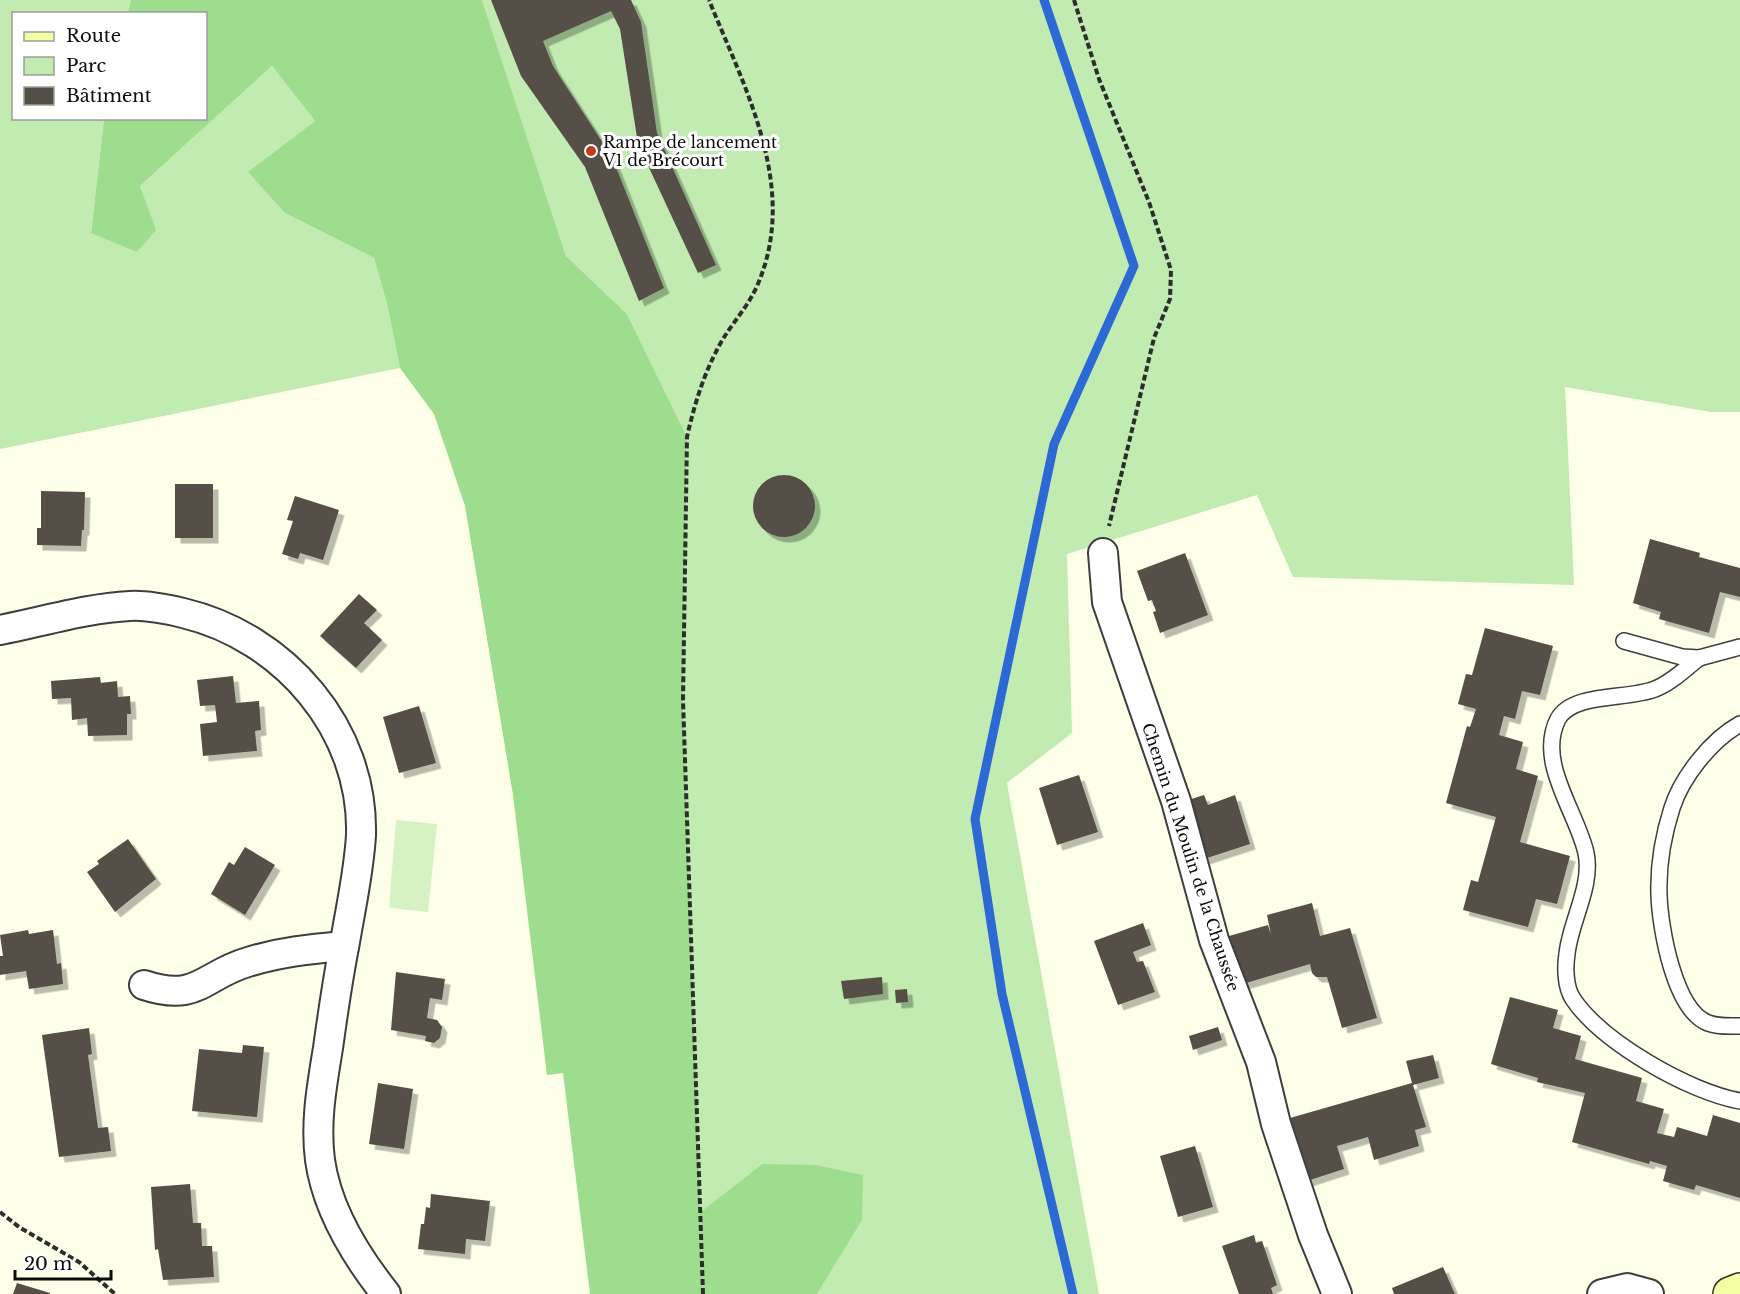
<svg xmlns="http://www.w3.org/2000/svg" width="1740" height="1294" font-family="'Libre Baskerville',serif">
	<defs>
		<filter id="shadow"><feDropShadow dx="5.5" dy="5.5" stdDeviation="0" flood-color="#0004"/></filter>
	</defs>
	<rect width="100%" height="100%" fill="#feffe8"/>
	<g fill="#c1ebb0">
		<path d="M0,0H131L128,13L14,14V118L104,119L91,232L155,230L140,186L272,66L315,121L249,172L285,213L374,258L387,304L400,368L0,449Z"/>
		<path d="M482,0H1740V412H1711L1565,387L1574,585L1293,577L1257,495L1067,554L1072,733L1007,783L1099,1294H817L861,1220L762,1164L701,1213L683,700L687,437L627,314L566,256Z"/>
	</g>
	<path fill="#9fdd8e" d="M131,0H482L566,256L627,314L687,437L683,700L701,1212L762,1164L815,1165L863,1175L862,1220L817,1294H590L563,1073L547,1075L513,795L465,506L434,414L400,368L387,304L374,258L285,213L248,172L315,121L272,66L140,186L156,230L137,252L91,233L104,119L206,118V14L128,13Z"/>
	<path fill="#d6f2c2" d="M396,820L437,824L428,912L389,908Z"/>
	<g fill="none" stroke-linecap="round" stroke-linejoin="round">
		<path stroke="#2c69d5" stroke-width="9" d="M1044,0L1134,266L1054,444L975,819L1002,994L1073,1294"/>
	</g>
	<g fill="#544f46" filter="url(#shadow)">
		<path d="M491,0H631L641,22L657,133L716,265L698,273L638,144L620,29L611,11L543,41L553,66L612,157L664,288L639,301L585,167L521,76Z"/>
		<circle cx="784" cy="506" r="31"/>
		<rect x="175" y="484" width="38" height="54"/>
		<path d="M41,491L85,492L84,530H82L81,546L37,545V528H41Z"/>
		<path d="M295,496L339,510L323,560L300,553L298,559L282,554L293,521L287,520Z"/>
		<path d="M1650,539L1700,553L1699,557L1740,568V597L1720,592L1709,633L1659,619L1661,612L1633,603Z"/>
		<path d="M1185,553L1208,615L1160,633L1153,612L1156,611L1152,600L1148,601L1137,571Z"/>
		<path d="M359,594L377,610L364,623L382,640L356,668L320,636Z"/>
		<path d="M1485,628L1553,646L1540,695L1522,691L1515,719L1504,716L1499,735L1523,742L1516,769L1538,776L1520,842L1570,856L1557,904L1536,899L1528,927L1463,910L1471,880L1478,882L1496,817L1446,803L1467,726L1470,727L1476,709L1458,704L1466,674L1472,675Z"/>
		<path d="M233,676L236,703L259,701L261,730L255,731L257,751L203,756L200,724L217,722L215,705L200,706L197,680Z"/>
		<path d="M100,677L101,683L117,681L118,697L130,696L131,714H127V735L88,736L87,718L72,720L71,698L52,699L51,681Z"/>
		<path d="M419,706L436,763L399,773L383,717Z"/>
		<path d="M1079,775L1098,832L1057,845L1039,788Z"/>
		<path d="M1204,795L1208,805L1235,795L1250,844L1204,859L1185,801Z"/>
		<path d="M128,839L156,879L115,912L87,872L99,864L97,861Z"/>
		<path d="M245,847L275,865L245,915L211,894L229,862L234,865Z"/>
		<path d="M1312,903L1320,936L1350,928L1377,1018L1342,1028L1327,977H1316L1312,973L1310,964L1243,984L1229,936L1268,925L1271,935L1267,915Z"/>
		<path d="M1143,923L1151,945L1133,952L1137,962L1143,961L1155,992L1118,1005L1094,941Z"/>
		<path d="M28,930L29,934L53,930L57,964L61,963L63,984L29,989L26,971L0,975V956H3L0,935Z"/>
		<path d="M396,972L445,979L442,1000L430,998L427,1018L437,1020L442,1027L440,1038L434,1043L425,1041L426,1036L391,1030Z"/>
		<path d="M882,977L883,994L844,999L841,981Z"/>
		<path d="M907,989L908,1002L896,1003L895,990Z"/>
		<path d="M1510,997L1558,1010L1553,1028L1581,1036L1575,1059L1642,1078L1636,1101L1664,1109L1657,1133L1674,1137L1677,1127L1707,1136L1713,1115L1740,1123V1198L1696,1185L1694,1190L1663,1181L1667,1166L1650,1161L1649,1164L1572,1142L1585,1093L1537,1082L1538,1078L1491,1064Z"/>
		<path d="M1218,1027L1222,1040L1193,1050L1189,1036Z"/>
		<path d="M89,1028L92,1054L88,1055L98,1128L108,1127L111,1151L59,1157L42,1035Z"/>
		<path d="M243,1045L264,1047L257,1117L192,1111L199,1049L242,1053Z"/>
		<path d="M1433,1055L1439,1078L1413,1085L1426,1127L1415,1130L1419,1146L1374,1160L1368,1137L1337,1146L1344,1169L1307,1181L1290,1118L1412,1083L1406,1061Z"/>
		<path d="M378,1083L413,1089L404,1149L369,1144Z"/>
		<path d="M1195,1146L1213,1207L1178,1217L1160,1156Z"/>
		<path d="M190,1184L193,1223H201L202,1246H212L214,1277L163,1280L158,1249L155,1250L151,1187Z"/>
		<path d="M431,1194L490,1201L485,1241L466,1239L465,1254L418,1249L421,1224H424L426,1207L430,1208Z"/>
		<path d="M1254,1235L1256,1243L1262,1241L1277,1285L1271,1288L1273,1294H1239L1222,1246Z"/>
		<path d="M1443,1267L1455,1294H1394L1392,1288Z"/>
		<path d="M17,1283L50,1293V1294H13Z"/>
	</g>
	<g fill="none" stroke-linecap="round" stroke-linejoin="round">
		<g stroke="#3e3e3e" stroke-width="18">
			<g id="lane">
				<path d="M1624,641L1682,657L1699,658L1740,647"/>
				<path d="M1699,658C1685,669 1671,683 1655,689C1628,700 1573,692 1558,719C1536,762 1577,812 1586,853C1593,886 1570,922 1567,954C1565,967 1565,987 1573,999C1602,1042 1689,1092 1740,1101"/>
				<path d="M1740,724C1711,740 1682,777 1672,808C1663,836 1658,866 1659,895C1660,927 1674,1010 1708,1023C1718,1027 1729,1026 1740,1026"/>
			</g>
		</g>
		<g stroke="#3e3e3e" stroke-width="32">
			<g id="street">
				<path d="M1103,553L1107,602L1176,801L1214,940L1261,1062L1276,1124L1313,1235L1337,1294"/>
				<path d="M0,630C42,622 87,608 130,606C147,605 166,609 183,613C284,637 364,729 361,835C359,871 351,906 345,942C338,977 333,1012 328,1048C322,1085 315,1122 320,1160C327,1210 355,1255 386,1294"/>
				<path d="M144,985C198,1003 203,975 248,962C280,952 310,949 344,946"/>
				<path d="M1602,1294L1627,1288L1649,1294"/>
			</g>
		</g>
		<g stroke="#2d2d2d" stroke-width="36">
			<path id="secondary" d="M1730,1294L1740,1290"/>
		</g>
		<g stroke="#2d2d2d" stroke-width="4" stroke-dasharray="6 3" stroke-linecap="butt">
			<path d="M1074,0L1099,79L1149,202L1171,270L1170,299L1154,338L1109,526"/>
			<path d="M0,1212L19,1227L79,1262L115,1294"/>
			<path d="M703,1294L683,700L687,437C694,406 703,376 718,348C729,326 747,309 757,286C800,189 745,89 709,0"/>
		</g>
		<use href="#lane" stroke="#fff" stroke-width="15"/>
		<use href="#street" stroke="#fff" stroke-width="28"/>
		<use href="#secondary" stroke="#f3ffa3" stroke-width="33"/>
	</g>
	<circle fill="#c23b1b" stroke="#fff" stroke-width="2" cx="591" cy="151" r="6"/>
	<g text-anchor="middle" stroke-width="6" stroke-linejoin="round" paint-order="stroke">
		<g font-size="16" fill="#0b0b0b" stroke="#fff" text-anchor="start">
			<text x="603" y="148">Rampe de lancement<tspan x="603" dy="18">V1 de Brécourt</tspan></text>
		</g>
		<g font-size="16" fill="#0b0b0b" stroke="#fff">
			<text transform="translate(1191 857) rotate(72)" y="6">Chemin du Moulin de la Chaussée</text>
		</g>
	</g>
	<rect x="12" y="12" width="195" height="108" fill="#ffffff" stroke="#9d9d9d" stroke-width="1.5"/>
	<rect x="24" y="32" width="30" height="9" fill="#f3ffa3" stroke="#9d9d9d" stroke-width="1.5"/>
	<text x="66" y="42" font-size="18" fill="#0b0b0b">Route</text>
	<rect x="24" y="57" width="30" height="18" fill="#c1ebb0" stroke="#9d9d9d" stroke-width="1.5"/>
	<text x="66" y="72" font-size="18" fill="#0b0b0b">Parc</text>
	<rect x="24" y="87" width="30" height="18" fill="#544f46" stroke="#9d9d9d" stroke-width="1.5"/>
	<text x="66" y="102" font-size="18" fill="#0b0b0b">Bâtiment</text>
	<path d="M15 1270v9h96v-9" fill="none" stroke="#0b0b0b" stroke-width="3"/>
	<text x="24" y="1270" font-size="18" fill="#0b0b0b" stroke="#ffffff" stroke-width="4.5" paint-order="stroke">20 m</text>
</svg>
